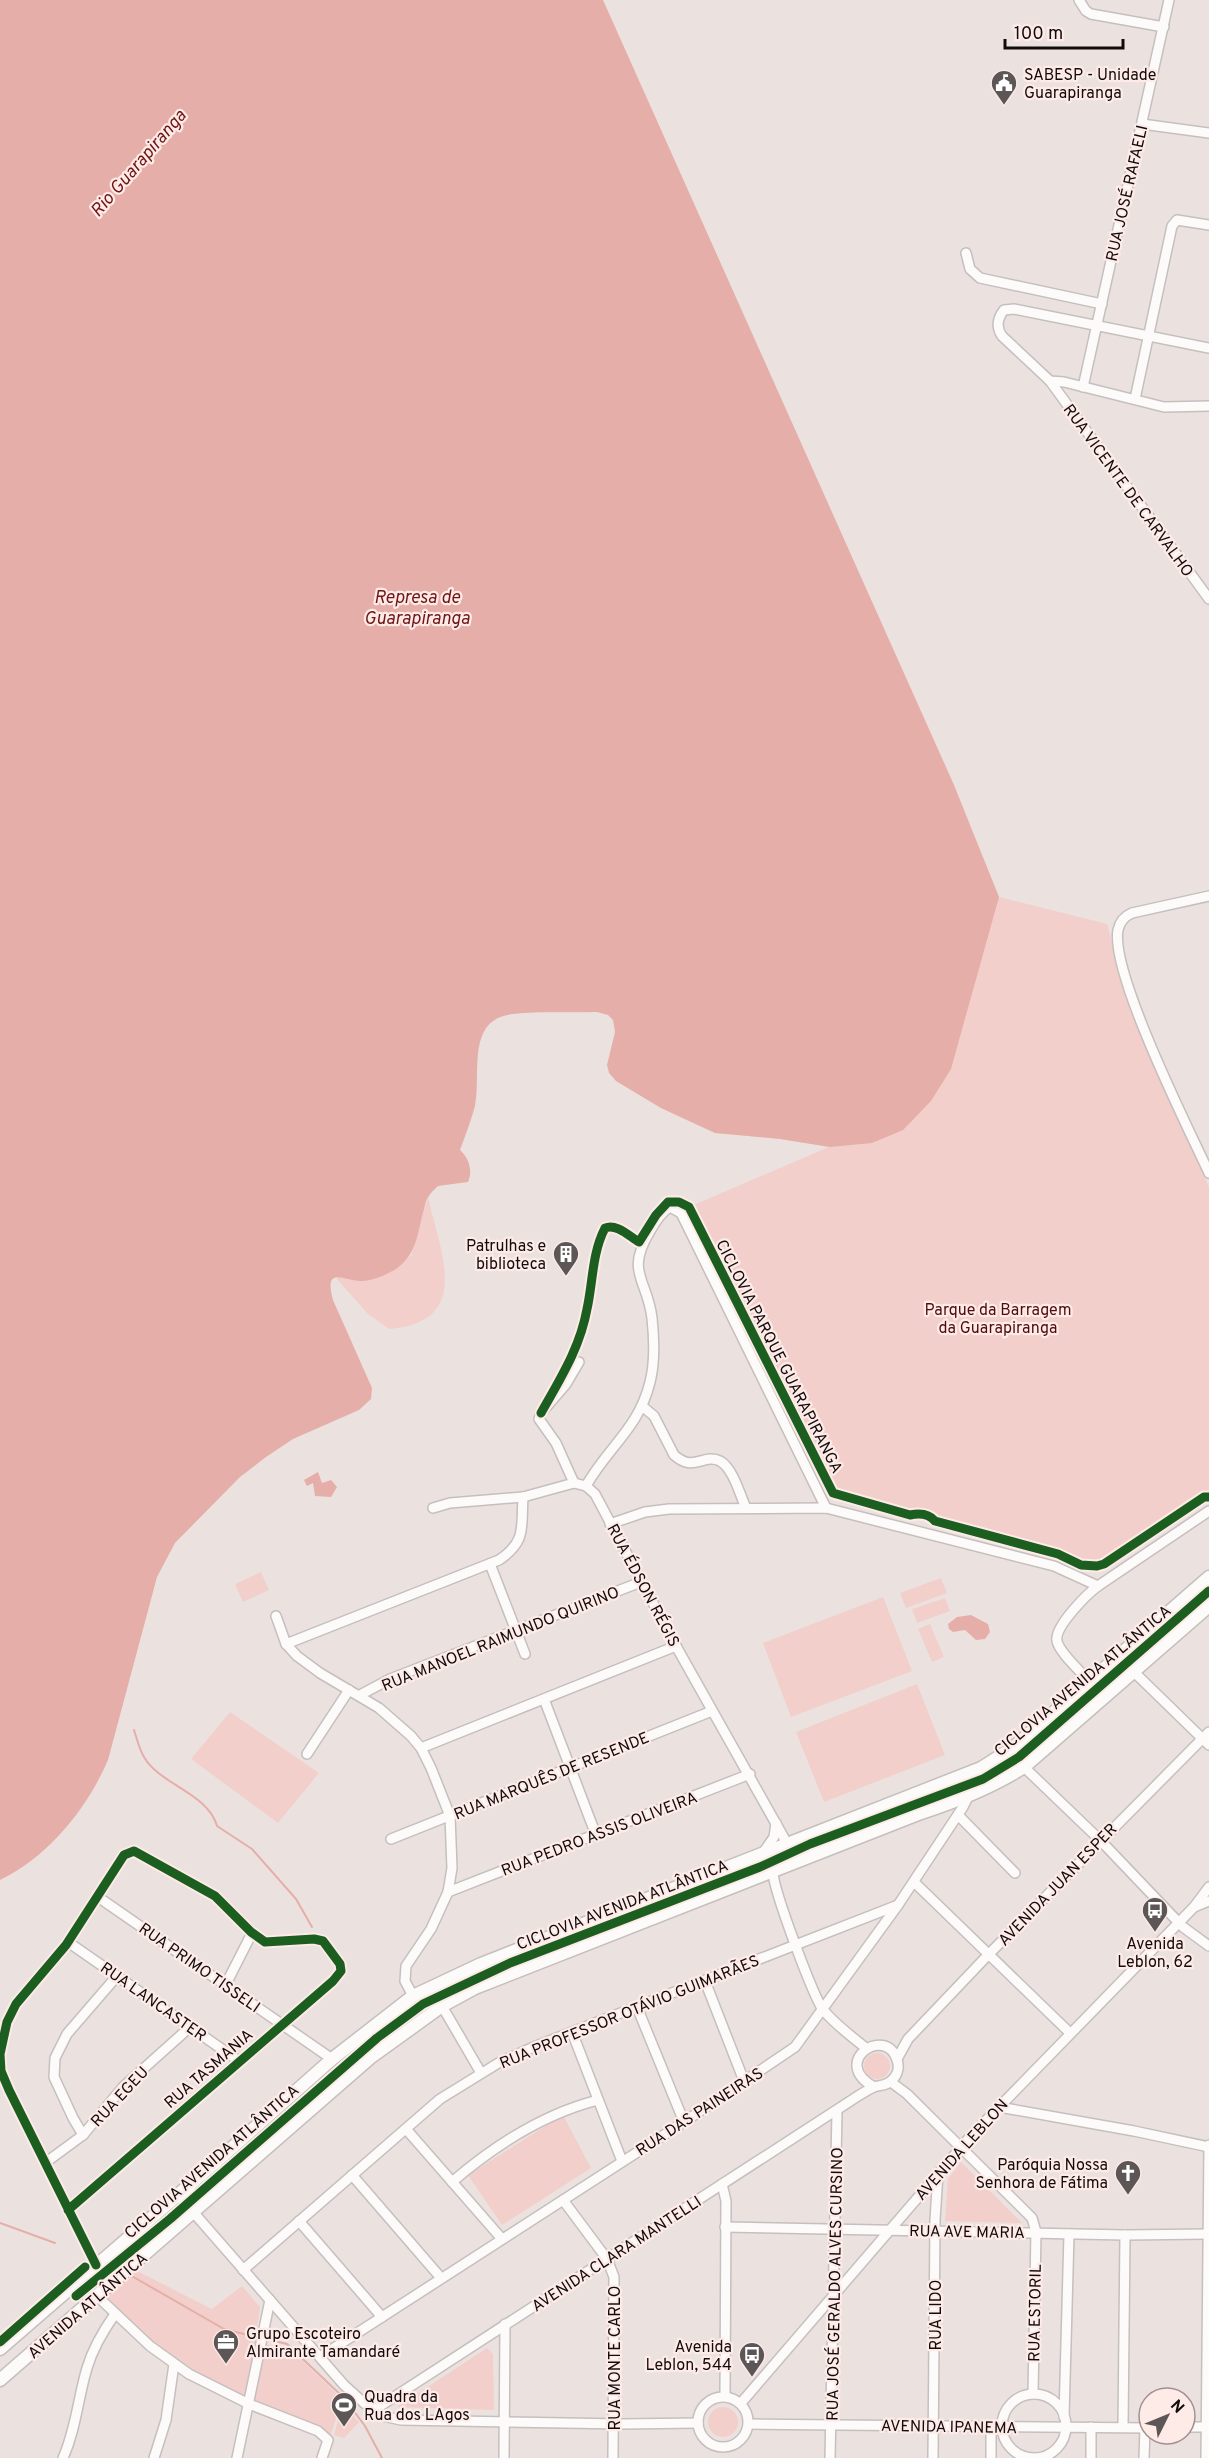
<svg xmlns="http://www.w3.org/2000/svg" width="1209" height="2458" font-family="Overpass,sans-serif">
	<rect width="100%" height="100%" fill="#ebe2e0"/>
	<g fill="#f2cfca">
		<path d="M983,858L999,897L1107,924L1125,992L1209,1187V1499L1089,1566L831,1490L689,1207L829,1147L780,1139L715,1133L661,1108L616,1081L629,1082Z"/>
		<path d="M428,1197C440,1252 474,1322 389,1329L368,1314L336,1278L341,1276L358,1281L411,1256Z"/>
		<path d="M261,1572L269,1590L243,1602L235,1584Z"/>
		<path d="M941,1578L947,1593L906,1608L900,1593Z"/>
		<path d="M883,1597L912,1671L791,1717L763,1643Z"/>
		<path d="M945,1598L950,1611L917,1623L912,1609Z"/>
		<path d="M930,1624L944,1657L932,1662L918,1629Z"/>
		<path d="M917,1684L945,1755L824,1802L796,1732Z"/>
		<path d="M230,1712L319,1773L278,1823L191,1759Z"/>
		<circle cx="877" cy="2066" r="13"/>
		<path d="M563,2115L591,2168L502,2225L468,2175Z"/>
		<path d="M961,2162L1022,2223L945,2221L948,2179Z"/>
		<path d="M133,2269L212,2309L242,2286L260,2307L247,2398L192,2371L158,2347L101,2297Z"/>
		<path d="M265,2344L292,2351L342,2399L331,2434L254,2401Z"/>
		<path d="M487,2348L493,2354L494,2410L397,2407Z"/>
		<circle cx="723" cy="2422" r="15"/>
		<path d="M341,2410H347L359,2422L344,2438L334,2435Z"/>
	</g>
	<g fill="#e6aea8">
		<path d="M0,0H603L954,785L999,897L951,1069L931,1101L903,1130L872,1143L830,1147L780,1139L715,1133L661,1108L616,1081L609,1073L607,1065L615,1032L613,1020L608,1015L597,1012C569,1013 540,1011 513,1014C465,1019 482,1074 475,1106C471,1121 465,1136 460,1150C469,1158 473,1171 468,1182L438,1186C435,1189 431,1192 429,1196C425,1200 425,1208 423,1213C417,1236 416,1255 396,1269C386,1275 373,1281 361,1281C346,1282 323,1264 333,1300L372,1388L371,1399L359,1410L293,1439L266,1457L240,1477L175,1543L157,1577L108,1760C87,1809 48,1857 0,1880Z"/>
		<path d="M318,1472L322,1483L331,1480L337,1487L331,1497L315,1496L313,1483L307,1486L304,1480Z"/>
		<path d="M971,1615L988,1624L990,1632L985,1639L976,1640L965,1630L953,1632L949,1629L948,1624L957,1617Z"/>
	</g>
	<g fill="none" stroke-linecap="round" stroke-linejoin="round">
		<g stroke="#e6aea8" stroke-width="2">
			<path d="M134,1730C137,1739 139,1749 144,1757C160,1785 208,1793 217,1826L252,1849L296,1899L312,1927"/>
			<path d="M0,2223L55,2243"/>
			<path d="M130,2275L224,2329L260,2338"/>
			<path d="M266,2339L287,2344L344,2398L365,2426L382,2458"/>
		</g>
		<g stroke="#c5bfbe" stroke-width="12">
			<g id="minor">
				<path d="M1079,0L1086,11L1091,14L1164,27"/>
				<path d="M1142,124L1209,133"/>
				<path d="M966,253L970,269L980,278L1102,304"/>
				<path d="M1209,348L1014,309L1004,310C997,319 996,327 1002,336L1050,381L1064,382L1164,407L1209,406"/>
				<path d="M1050,381L1209,599"/>
				<path d="M1083,387L1169,0"/>
				<path d="M1135,399L1172,226L1177,220L1209,225"/>
				<path d="M1209,896L1132,913C1125,916 1120,921 1118,930C1110,972 1188,1128 1209,1173"/>
				<path d="M642,1406L654,1416L674,1455C694,1473 703,1453 720,1461C733,1468 740,1495 746,1508"/>
				<path d="M574,1483L556,1443L539,1419L541,1413L566,1384L579,1362"/>
				<path d="M586,1486C608,1447 639,1428 650,1382C655,1363 654,1337 652,1318C647,1278 625,1273 650,1231C655,1222 661,1212 670,1207L681,1213L826,1508"/>
				<path d="M433,1508L450,1503L523,1497L574,1483L586,1486L595,1494L676,1646L784,1838C787,1852 772,1859 773,1872C773,1889 814,1999 824,2011C836,2025 852,2037 866,2048"/>
				<path d="M610,1524L645,1512L669,1509L826,1508L1054,1566L1098,1586L1209,1511"/>
				<path d="M490,1564L525,1654"/>
				<path d="M276,1616L286,1644L297,1656L320,1673L379,1708L411,1736L421,1748L431,1768L450,1816L452,1868L448,1892L431,1929L406,1966L405,1981L413,1996"/>
				<path d="M286,1644L499,1560C527,1541 521,1527 523,1497"/>
				<path d="M1134,1672L1209,1745"/>
				<path d="M1089,1681C1081,1672 1059,1652 1057,1641C1054,1627 1087,1594 1098,1586"/>
				<path d="M360,1695L390,1679L641,1582"/>
				<path d="M544,1699L596,1835"/>
				<path d="M421,1748L676,1646"/>
				<path d="M307,1754L349,1690"/>
				<path d="M1024,1767L1100,1840L1183,1927L1209,1946"/>
				<path d="M958,1815L1015,1873"/>
				<path d="M391,1839L712,1711"/>
				<path d="M763,1853L774,1837L776,1823"/>
				<path d="M914,1882L1070,2033"/>
				<path d="M448,1892L750,1774"/>
				<path d="M98,1897L332,2059"/>
				<path d="M1194,1907L1209,1901"/>
				<path d="M68,1942L239,2061"/>
				<path d="M705,1981L744,2081"/>
				<path d="M226,1984L252,1933"/>
				<path d="M442,2006L481,2073"/>
				<path d="M637,2007L684,2122"/>
				<path d="M572,2032L622,2161"/>
				<path d="M897,2059L908,2039L988,1955L1209,1732"/>
				<path d="M891,2082L907,2094L1032,2218L1036,2232L1033,2394"/>
				<path d="M999,2107L1134,2131L1209,2147"/>
				<path d="M406,2129L502,2239"/>
				<path d="M83,2135L73,2118L54,2077L55,2058L67,2034L117,1976"/>
				<path d="M45,2163L83,2135L123,2087L190,2027"/>
				<path d="M352,2175L441,2278"/>
				<path d="M452,2182C495,2145 543,2114 598,2100"/>
				<path d="M722,2184L726,2201L725,2396"/>
				<path d="M563,2200L607,2259L614,2277L613,2458"/>
				<path d="M68,2210L333,1981L341,1971L340,1964L323,1941L314,1939L265,1942L251,1932L215,1896L134,1851L124,1855L66,1945L16,2004L7,2022L0,2054L1,2071L9,2090L96,2265"/>
				<path d="M194,2213L344,2385L364,2403L383,2416L401,2420L622,2424L698,2423"/>
				<path d="M299,2221L382,2317"/>
				<path d="M725,2227L1125,2235L1208,2234"/>
				<path d="M243,2270L440,2099L500,2062L536,2046L898,1905"/>
				<path d="M97,2296L150,2346L189,2374L249,2404L318,2431L328,2440L322,2458"/>
				<path d="M320,2357L684,2122L795,2047L898,1905L963,1807L968,1797L970,1785L981,1768"/>
				<circle cx="1034" cy="2426" r="32"/>
				<circle cx="723" cy="2422" r="25"/>
				<path d="M741,2403L970,2137L1194,1907L1209,1887"/>
				<path d="M374,2410L858,2096C863,2093 869,2089 874,2087C880,2085 886,2086 891,2081C897,2076 900,2068 897,2060C886,2024 829,2062 874,2087"/>
				<path d="M1064,2417L1069,2234"/>
				<path d="M749,2424L1149,2428"/>
				<path d="M1123,2427L1125,2235"/>
				<path d="M1185,2427H1209"/>
				<path d="M63,2458C76,2429 78,2398 87,2368C93,2348 103,2331 115,2314"/>
				<path d="M154,2458L166,2420L174,2364"/>
				<path d="M237,2458L270,2300"/>
				<path d="M504,2458L505,2324"/>
				<path d="M830,2458L837,2111"/>
				<path d="M933,2458L935,2220L938,2173"/>
				<path d="M991,2458V2427"/>
				<path d="M1091,2458V2427"/>
				<path d="M1144,2458L1145,2428"/>
				<path d="M1206,2458L1209,2145"/>
			</g>
		</g>
		<g stroke="#c5bfbe" stroke-width="15">
			<g id="major">
				<path d="M189,2186L184,2201L194,2213"/>
				<path d="M0,2349L217,2161L332,2059L413,1996L481,1964L981,1768L1014,1747L1209,1577"/>
				<path d="M0,2380L370,2058L442,2006L475,1988L921,1813C958,1801 991,1788 1024,1767L1209,1606"/>
			</g>
		</g>
		<use href="#minor" stroke="#fcfbfa" stroke-width="9"/>
		<use href="#major" stroke="#fcfbfa" stroke-width="12"/>
		<g stroke="#feebe8" stroke-width="13">
			<g id="cycleway">
				<path d="M541,1413C560,1379 580,1348 587,1309C593,1282 592,1253 605,1228C616,1223 629,1236 639,1242L656,1215L668,1202H679L689,1207L833,1493L910,1515C919,1513 929,1514 935,1521L1058,1554L1081,1565L1097,1566L1104,1564L1204,1497H1209"/>
				<path d="M68,2210L333,1981L341,1971L340,1964L323,1941L314,1939L265,1942L251,1932L215,1896L134,1851L124,1855L66,1945L16,2004L7,2022L0,2054L1,2071L9,2090L96,2265"/>
				<path d="M76,2296L170,2219L377,2038L423,2004L510,1963L760,1867L810,1844L983,1779L1019,1757L1209,1591"/>
				<path d="M0,2342L85,2267"/>
			</g>
		</g>
		<use href="#cycleway" stroke="#1b5e20" stroke-width="9"/>
	</g>
	<defs>
		<g id="civic-pin" transform="scale(1.35)"><path d="M0 17L-7.5 6A9.5 9.5 0 1 1 7.5 6Z" fill="#5d5656" stroke="#feebe8"/><path d="M-.6-6.5H3V-4.5H.6V-3L4-1V1h2V6H-6V1h2V-1L-.6-3ZM-1.2 2.5V6h2.4V2.5Z" fill="#fff"/></g>
		<g id="building-pin" transform="scale(1.35)"><path d="M0 17L-7.5 6A9.5 9.5 0 1 1 7.5 6Z" fill="#5d5656" stroke="#feebe8"/><path d="M-4-6H4V6H1V3H-1V6H-4ZM-2.5-4.3h1.7v1.8h-1.7ZM.8-4.3h1.7v1.8H.8ZM-2.5-1h1.7V.8h-1.7ZM.8-1h1.7V.8H.8Z" fill="#fff"/></g>
		<g id="bus-pin" transform="scale(1.35)"><path d="M0 17L-7.5 6A9.5 9.5 0 1 1 7.5 6Z" fill="#5d5656" stroke="#feebe8"/><path d="M-5-6H5V4H4V6H2V4H-2V6H-4V4H-5ZM-3.5-4V0h7V-4ZM-3.5 1.2v1.5H-2V1.2ZM2 1.2v1.5H3.5V1.2Z" fill="#fff"/></g>
		<g id="church-pin" transform="scale(1.35)"><path d="M0 17L-7.5 6A9.5 9.5 0 1 1 7.5 6Z" fill="#5d5656" stroke="#feebe8"/><path d="M-1.2-6h2.4v3.5h3.3v2.4h-3.3V6h-2.4V-.1h-3.3v-2.4h3.3Z" fill="#fff"/></g>
		<g id="office-pin" transform="scale(1.35)"><path d="M0 17L-7.5 6A9.5 9.5 0 1 1 7.5 6Z" fill="#5d5656" stroke="#feebe8"/><path d="M-6-3h4V-5.5h4V-3h4V5H-6ZM-1-4.5V-3h2v-1.5ZM-6 0V1H6V0Z" fill="#fff"/></g>
		<g id="stadium-pin" transform="scale(1.35)"><path d="M0 17L-7.5 6A9.5 9.5 0 1 1 7.5 6Z" fill="#5d5656" stroke="#feebe8"/><path d="M0-5a6.5 5 0 1 0 0 10a6.5 5 0 1 0 0-10ZM-3.5-1.8h7v3.6h-7Z" fill="#fff"/></g>
	</defs>
	<g fill-rule="evenodd">
		<use href="#civic-pin" x="1004" y="83"/>
		<use href="#building-pin" x="566" y="1254"/>
		<use href="#bus-pin" x="1155" y="1910"/>
		<use href="#church-pin" x="1128" y="2173"/>
		<use href="#office-pin" x="226" y="2342"/>
		<use href="#bus-pin" x="752" y="2355"/>
		<use href="#stadium-pin" x="344" y="2405"/>
	</g>
	<g text-anchor="middle" stroke-width="4.5" stroke-linejoin="round" paint-order="stroke">
		<g font-size="16" fill="#110b0b" stroke="#feebe8" text-anchor="start">
			<text x="1024" y="80">SABESP - Unidade<tspan x="1024" dy="18">Guarapiranga</tspan></text>
			<text x="546" y="1251" text-anchor="end">Patrulhas e<tspan x="546" dy="18">biblioteca</tspan></text>
			<text x="1155" y="1949" text-anchor="middle">Avenida<tspan x="1155" dy="18">Leblon, 62</tspan></text>
			<text x="1108" y="2170" text-anchor="end">Paróquia Nossa<tspan x="1108" dy="18">Senhora de Fátima</tspan></text>
			<text x="246" y="2339">Grupo Escoteiro<tspan x="246" dy="18">Almirante Tamandaré</tspan></text>
			<text x="732" y="2352" text-anchor="end">Avenida<tspan x="732" dy="18">Leblon, 544</tspan></text>
			<text x="364" y="2402">Quadra da<tspan x="364" dy="18">Rua dos LAgos</tspan></text>
		</g>
		<g font-size="16" fill="#110b0b" stroke="#feebe8">
			<text transform="translate(1126 193) rotate(-77)" y="6">RUA JOSÉ RAFAELI</text>
			<text transform="translate(1129 490) rotate(54)" y="6">RUA VICENTE DE CARVALHO</text>
			<text transform="translate(780 1356) rotate(63)" y="6">CICLOVIA PARQUE GUARAPIRANGA</text>
			<text transform="translate(644 1585) rotate(62)" y="6">RUA ÉDSON RÉGIS</text>
			<text transform="translate(500 1638) rotate(-22)" y="6">RUA MANOEL RAIMUNDO QUIRINO</text>
			<text transform="translate(1082 1680) rotate(-40)" y="6">CICLOVIA AVENIDA ATLÂNTICA</text>
			<text transform="translate(551 1775) rotate(-22)" y="6">RUA MARQUÊS DE RESENDE</text>
			<text transform="translate(599 1833) rotate(-21)" y="6">RUA PEDRO ASSIS OLIVEIRA</text>
			<text transform="translate(1057 1884) rotate(-46)" y="6">AVENIDA JUAN ESPER</text>
			<text transform="translate(622 1904) rotate(-21)" y="6">CICLOVIA AVENIDA ATLÂNTICA</text>
			<text transform="translate(200 1967) rotate(35)" y="6">RUA PRIMO TISSELI</text>
			<text transform="translate(154 2001) rotate(35)" y="6">RUA LANCASTER</text>
			<text transform="translate(629 2011) rotate(-22)" y="6">RUA PROFESSOR OTÁVIO GUIMARÃES</text>
			<text transform="translate(208 2068) rotate(-41)" y="6">RUA TASMANIA</text>
			<text transform="translate(119 2096) rotate(-47)" y="6">RUA EGEU</text>
			<text transform="translate(699 2111) rotate(-33)" y="6">RUA DAS PAINEIRAS</text>
			<text transform="translate(961 2149) rotate(-48)" y="6">AVENIDA LEBLON</text>
			<text transform="translate(211 2161) rotate(-41)" y="6">CICLOVIA AVENIDA ATLÂNTICA</text>
			<text transform="translate(967 2231) rotate(1)" y="6">RUA AVE MARIA</text>
			<text transform="translate(616 2253) rotate(-33)" y="6">AVENIDA CLARA MANTELLI</text>
			<text transform="translate(834 2284) rotate(-89)" y="6">RUA JOSÉ GERALDO ALVES CURSINO</text>
			<text transform="translate(87 2305) rotate(-41)" y="6">AVENIDA ATLÂNTICA</text>
			<text transform="translate(1034 2313) rotate(-89)" y="6">RUA ESTORIL</text>
			<text transform="translate(935 2315) rotate(-90)" y="6">RUA LIDO</text>
			<text transform="translate(614 2358) rotate(-90)" y="6">RUA MONTE CARLO</text>
			<text transform="translate(949 2426) rotate(1)" y="6">AVENIDA IPANEMA</text>
		</g>
		<g font-size="16" fill="#500c0c" stroke="#feebe8">
			<text x="998" y="1315">Parque da Barragem<tspan x="998" dy="18">da Guarapiranga</tspan></text>
		</g>
		<g font-size="18" font-style="italic" fill="#6f1515" stroke="#feebe8">
			<text transform="translate(138 163) rotate(-49)" y="6">Rio Guarapiranga</text>
			<text x="417" y="603">Represa de<tspan x="417" dy="21">Guarapiranga</tspan></text>
		</g>
	</g>
	<g transform="translate(1167 2416) rotate(47)"><circle r="28" fill="#feebe8" stroke="#9f9190" stroke-width="1.5"/>
	<path d="M0-4.5L10 22L0 15L-10 22Z" fill="#5d5656"/>
	<text y="-9" font-size="16" font-weight="bold" text-anchor="middle" fill="#110b0b">N</text>
	</g>
	<path d="M1005 39v9h118v-9" fill="none" stroke="#110b0b" stroke-width="3"/>
	<text x="1014" y="39" font-size="18" fill="#110b0b" stroke="#feebe8" stroke-width="4.5" paint-order="stroke">100 m</text>
</svg>
